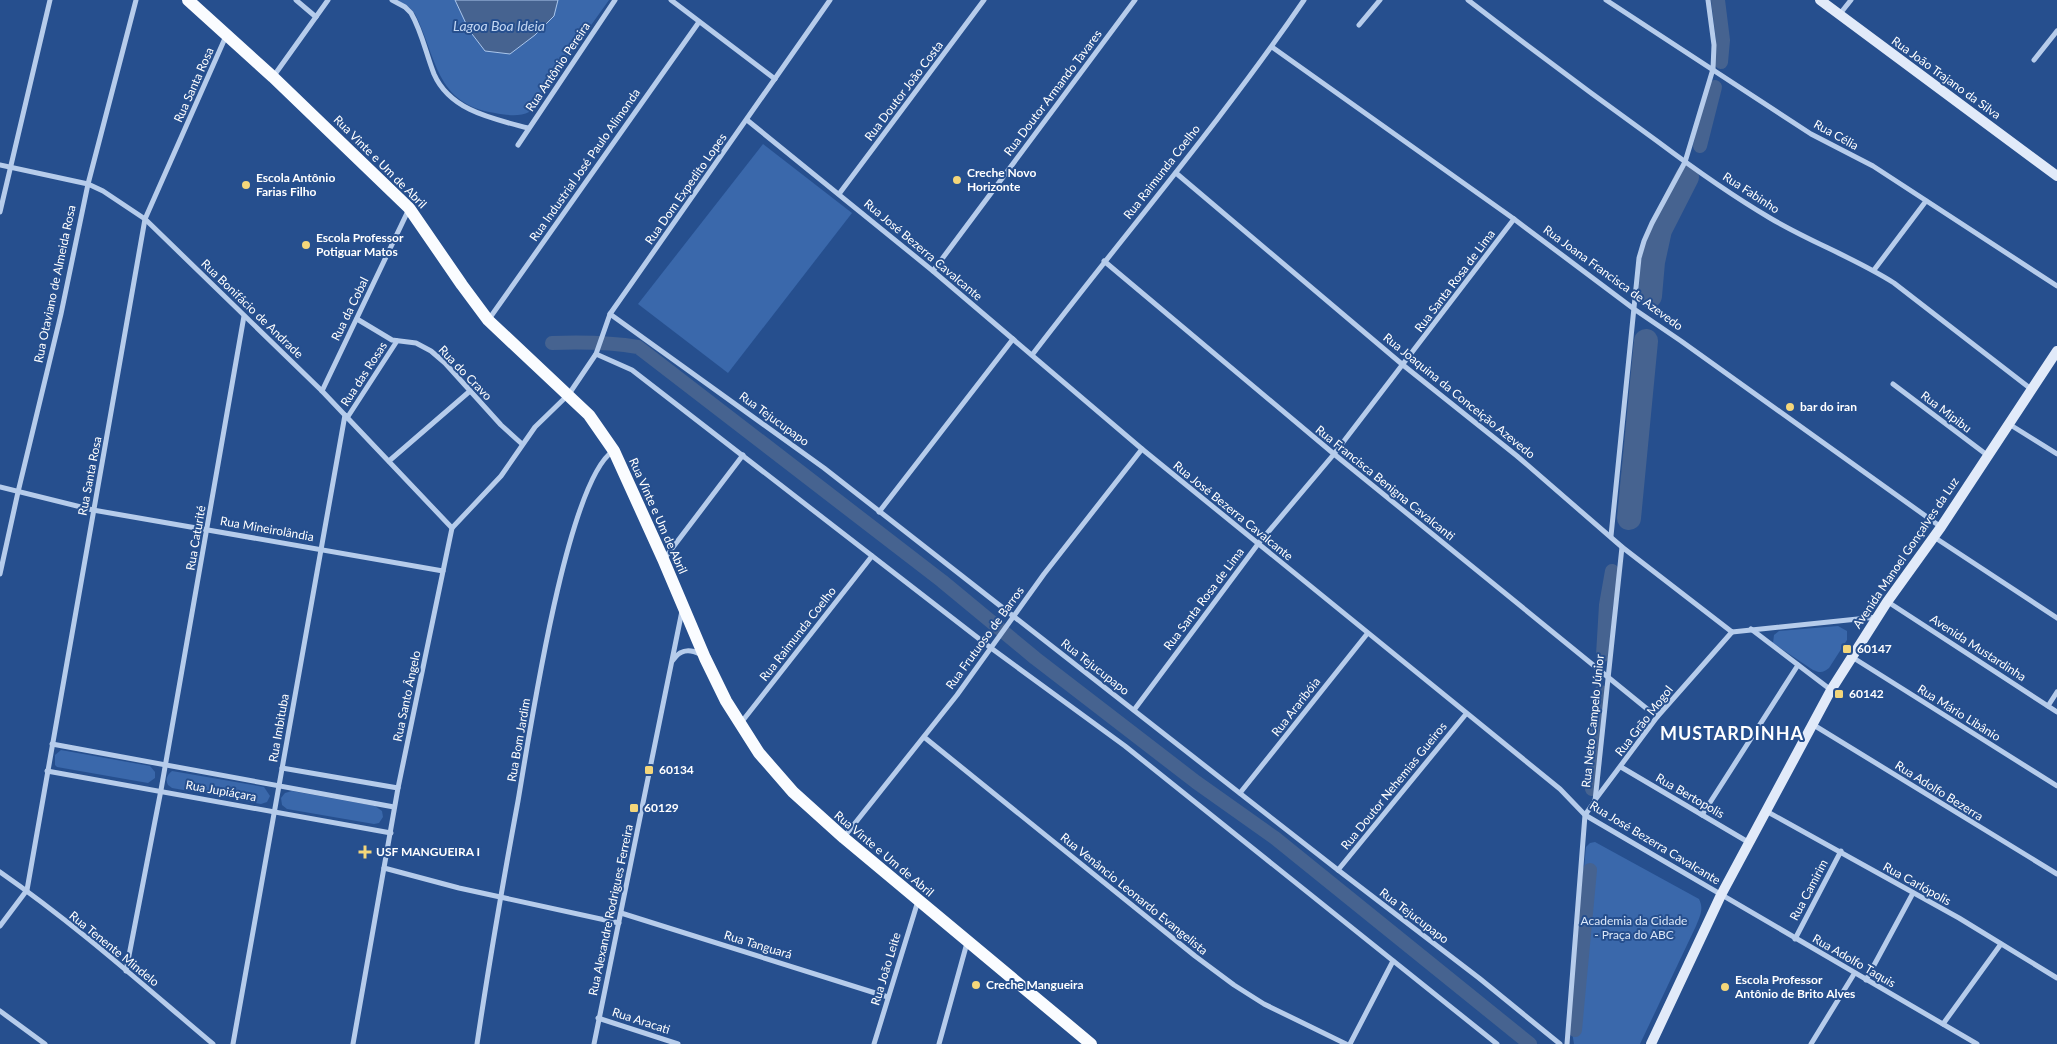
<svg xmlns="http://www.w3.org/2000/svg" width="2057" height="1044" font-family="Lato,sans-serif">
	<rect width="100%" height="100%" fill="#264f8e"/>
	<g fill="#3a68ab">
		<path d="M397,0H609L529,112C520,117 505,115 495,113C435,104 437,57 415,14L410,8Z"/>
		<path d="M763,144L852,213L728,373L638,304Z"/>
		<path d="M1838,626L1847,631V640L1829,668C1823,673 1820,673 1813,670L1773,643L1774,635L1779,631Z"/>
		<path d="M61,750L150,766L155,772V778L148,783L57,767L55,765V755Z"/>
		<path d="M172,771L264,787L270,796L267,802L261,804L172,788L168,785C165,779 167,775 172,771Z"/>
		<path d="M292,791L375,806L382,811L383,817L379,823L374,824L287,809L282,805L281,798L285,793Z"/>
		<path d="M1595,842L1699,899C1704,909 1700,916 1696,926L1640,1044H1574L1570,1020L1586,847L1590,843Z"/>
	</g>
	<path fill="#466390" stroke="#aac6ec" d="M455,0H558L554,16L535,35L510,54L485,51L469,30Z"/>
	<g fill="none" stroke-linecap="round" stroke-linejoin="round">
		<g stroke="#466390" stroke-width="14">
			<path d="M1718,0L1723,40L1721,62"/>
			<path d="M1700,146L1715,87"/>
			<path d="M552,343C581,342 609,342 638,347L942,581L1035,658L1196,782L1275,838L1530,1044"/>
			<path d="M1603,655L1606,605L1612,571"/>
			<path d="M1592,789L1601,692"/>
			<path d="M1575,1030L1590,870"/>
		</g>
		<g stroke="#466390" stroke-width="24">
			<path d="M1650,296L1653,262L1660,230L1687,177"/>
			<path d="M1629,518L1646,341"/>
		</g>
		<g stroke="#b6cceb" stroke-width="5">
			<path d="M296,0L316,17"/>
			<path d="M392,0L405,7L411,13C422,32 426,54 434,74C450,111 494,119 528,128"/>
			<path d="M671,0L775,79"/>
			<path d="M1468,0C1530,48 1593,95 1657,141C1693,168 1731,195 1770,218C1810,242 1855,258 1894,283L2031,389"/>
			<path d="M1606,0L1811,134L1873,166L2057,286"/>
			<path d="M1839,15L1851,0"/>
			<path d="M1359,25L1380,0"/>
			<path d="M1272,47L1514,219L1634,309L1681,341L1941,527"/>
			<path d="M2034,60L2057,31"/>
			<path d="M273,77L328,0"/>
			<path d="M747,120L933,271L1142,449L1560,789L1585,815L1977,1044"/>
			<path d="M518,145L615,0"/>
			<path d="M0,165L88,184L103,191L145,219L322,391L452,528"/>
			<path d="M1176,173L1403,365L1517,456L1622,547L1732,632"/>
			<path d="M839,194L984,0"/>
			<path d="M0,212L50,0"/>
			<path d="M1104,261L1334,454L1657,717"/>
			<path d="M1874,270L1926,201"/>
			<path d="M933,271L1135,0"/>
			<path d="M610,314L824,468L1338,870L1479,978L1560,1044"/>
			<path d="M357,319L392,340L416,343L431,351L445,363L501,425L522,444"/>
			<path d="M489,319L699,22"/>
			<path d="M596,354L632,370L991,648L1125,746L1497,1044"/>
			<path d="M1032,355C1123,236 1220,123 1304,0"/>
			<path d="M1893,384L1987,455"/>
			<path d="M322,391L408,211"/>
			<path d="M347,418L397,341"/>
			<path d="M2009,424L2057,454"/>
			<path d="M389,461L470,391"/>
			<path d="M0,487L93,510L443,571"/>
			<path d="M879,512L1013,339"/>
			<path d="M1611,536L1639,258L1644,241L1652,223L1685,162L1713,69L1714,45L1708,0"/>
			<path d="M1934,537L2057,618"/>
			<path d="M664,559L743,455"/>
			<path d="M0,574L18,492L61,314L88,184L136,0"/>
			<path d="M1888,602L2057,712"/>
			<path d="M1751,629L1831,690"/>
			<path d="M1732,632L1877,617"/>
			<path d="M1852,657L2057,786"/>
			<path d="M673,660C680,650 688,648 700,654"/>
			<path d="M2048,706L2057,692"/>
			<path d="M1134,710L1258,544L1334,454L1514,219"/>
			<path d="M740,724L872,556"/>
			<path d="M1812,724L2057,874"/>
			<path d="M924,737L1195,956L1234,985L1264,1004L1346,1044"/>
			<path d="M52,744L394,807"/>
			<path d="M1621,767L1748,842"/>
			<path d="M282,768L398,788"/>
			<path d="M47,771L391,833"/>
			<path d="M1240,793L1367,634"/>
			<path d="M1595,800L1657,717L1732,632"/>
			<path d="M1766,811L1959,918L2057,978"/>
			<path d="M1702,815L1798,665"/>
			<path d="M844,837L957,695L1044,574L1142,449"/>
			<path d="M384,868L459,888L619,923"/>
			<path d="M1338,870L1466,714"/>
			<path d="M0,872C75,924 143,985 213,1044"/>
			<path d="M621,913L888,997"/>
			<path d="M0,926L27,890L145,219L226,36"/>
			<path d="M1795,939L1841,851"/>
			<path d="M126,971L161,790L244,316"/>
			<path d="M1866,980L1913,893"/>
			<path d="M0,1011L45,1044"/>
			<path d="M598,1018L678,1044"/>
			<path d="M1943,1024L2001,944"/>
			<path d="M233,1044L345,415"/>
			<path d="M353,1044L398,788L452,528L501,476L535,427L569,394L596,354L610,314L830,0"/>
			<path d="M477,1044C489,963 503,882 518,801C529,738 566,483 613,451"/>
			<path d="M594,1044L682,611"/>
			<path d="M874,1044L918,901"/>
			<path d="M939,1044L967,943"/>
			<path d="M1350,1044L1393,961"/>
			<path d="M1567,1044L1585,815L1595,801L1622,547"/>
			<path d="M1811,1044L1854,974"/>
		</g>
		<g stroke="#e1eaf9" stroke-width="10">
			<path d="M1820,0L2057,176"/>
			<path d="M1651,1044L1721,895L1831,690L1887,602L1941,527L2057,351"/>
		</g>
		<path stroke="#fafcff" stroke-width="12" d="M188,0L273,77L409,208L462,285L488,320L589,415L614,451L663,559L705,658L726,701L759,753L793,792L844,838L1091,1044"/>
	</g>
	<g fill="#f4d67a" stroke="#264f8e" stroke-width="2">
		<circle cx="957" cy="180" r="5"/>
		<circle cx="246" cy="185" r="5"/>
		<circle cx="306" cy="245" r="5"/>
		<circle cx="1790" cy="407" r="5"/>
		<rect x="1842" y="644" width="10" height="10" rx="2.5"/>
		<rect x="1834" y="689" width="10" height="10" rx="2.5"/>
		<rect x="644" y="765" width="10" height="10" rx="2.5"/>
		<rect x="629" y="803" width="10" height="10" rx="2.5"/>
		<path d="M362.5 844.5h5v5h5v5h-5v5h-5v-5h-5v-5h5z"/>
		<circle cx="976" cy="985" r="5"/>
		<circle cx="1725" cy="987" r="5"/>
	</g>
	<g text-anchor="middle" stroke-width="4" stroke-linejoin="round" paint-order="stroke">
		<g font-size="12" fill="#fff" stroke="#264f8e">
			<text transform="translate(558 67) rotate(-56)" y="4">Rua Antônio Pereira</text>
			<text transform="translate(1946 78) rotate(36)" y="4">Rua João Trajano da Silva</text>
			<text transform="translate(194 85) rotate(-66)" y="4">Rua Santa Rosa</text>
			<text transform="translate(904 91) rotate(-53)" y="4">Rua Doutor João Costa</text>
			<text transform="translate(1053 93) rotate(-53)" y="4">Rua Doutor Armando Tavares</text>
			<text transform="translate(1836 135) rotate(29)" y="4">Rua Célia</text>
			<text transform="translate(380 162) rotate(45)" y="4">Rua Vinte e Um de Abril</text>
			<text transform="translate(585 165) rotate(-55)" y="4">Rua Industrial José Paulo Alimonda</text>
			<text transform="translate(1162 172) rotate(-52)" y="4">Rua Raimunda Coelho</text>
			<text transform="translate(686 189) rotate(-55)" y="4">Rua Dom Expedito Lopes</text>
			<text transform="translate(1751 193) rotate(33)" y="4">Rua Fabinho</text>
			<text transform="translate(923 250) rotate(40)" y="4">Rua José Bezerra Cavalcante</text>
			<text transform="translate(1613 278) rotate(36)" y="4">Rua Joana Francisca de Azevedo</text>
			<text transform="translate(1455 281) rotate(-53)" y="4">Rua Santa Rosa de Lima</text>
			<text transform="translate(55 284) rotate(-78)" y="4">Rua Otaviano de Almeida Rosa</text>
			<text transform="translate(252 309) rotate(44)" y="4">Rua Bonifácio de Andrade</text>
			<text transform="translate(350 309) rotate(-64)" y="4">Rua da Cobal</text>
			<text transform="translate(465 373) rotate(46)" y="4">Rua do Cravo</text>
			<text transform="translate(364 374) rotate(-57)" y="4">Rua das Rosas</text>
			<text transform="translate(1459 396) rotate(39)" y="4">Rua Joaquina da Conceição Azevedo</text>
			<text transform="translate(1946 412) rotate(37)" y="4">Rua Mipibu</text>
			<text transform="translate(774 419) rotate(36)" y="4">Rua Tejucupapo</text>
			<text transform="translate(90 476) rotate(-79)" y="4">Rua Santa Rosa</text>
			<text transform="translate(1385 483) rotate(39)" y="4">Rua Francisca Benigna Cavalcanti</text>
			<text transform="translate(1233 511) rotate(39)" y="4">Rua José Bezerra Cavalcante</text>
			<text transform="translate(658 516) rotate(66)" y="4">Rua Vinte e Um de Abril</text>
			<text transform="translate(267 529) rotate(10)" y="4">Rua Mineirolândia</text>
			<text transform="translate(196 538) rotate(-80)" y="4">Rua Caturité</text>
			<text transform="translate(1906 553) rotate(-56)" y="4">Avenida Manoel Gonçalves da Luz</text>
			<text transform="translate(1204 599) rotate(-53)" y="4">Rua Santa Rosa de Lima</text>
			<text transform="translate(798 634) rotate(-52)" y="4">Rua Raimunda Coelho</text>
			<text transform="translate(985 638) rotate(-54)" y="4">Rua Frutuoso de Barros</text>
			<text transform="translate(1978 648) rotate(33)" y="4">Avenida Mustardinha</text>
			<text transform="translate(1095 667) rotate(38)" y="4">Rua Tejucupapo</text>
			<text transform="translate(407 696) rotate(-78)" y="4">Rua Santo Ângelo</text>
			<text transform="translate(1296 707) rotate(-52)" y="4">Rua Araribóia</text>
			<text transform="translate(1959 713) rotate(32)" y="4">Rua Mário Libânio</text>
			<text transform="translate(1593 721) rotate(-84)" y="4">Rua Neto Campelo Júnior</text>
			<text transform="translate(1644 721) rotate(-52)" y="4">Rua Grão Mogol</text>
			<text transform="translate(279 728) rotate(-80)" y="4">Rua Imbituba</text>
			<text transform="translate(519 740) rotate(-80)" y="4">Rua Bom Jardim</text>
			<text transform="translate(1394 786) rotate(-51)" y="4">Rua Doutor Nehemias Gueiros</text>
			<text transform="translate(221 791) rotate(10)" y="4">Rua Jupiáçara</text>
			<text transform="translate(1939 791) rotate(32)" y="4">Rua Adolfo Bezerra</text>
			<text transform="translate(1690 796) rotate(30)" y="4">Rua Bertopolis</text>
			<text transform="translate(1655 843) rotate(31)" y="4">Rua José Bezerra Cavalcante</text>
			<text transform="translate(884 854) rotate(40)" y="4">Rua Vinte e Um de Abril</text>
			<text transform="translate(1917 884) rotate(29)" y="4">Rua Carlópolis</text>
			<text transform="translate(1809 890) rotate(-62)" y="4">Rua Camirim</text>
			<text transform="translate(1134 894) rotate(39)" y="4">Rua Venâncio Leonardo Evangelista</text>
			<text transform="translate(611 910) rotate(-78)" y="4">Rua Alexandre Rodrigues Ferreira</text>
			<text transform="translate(1414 916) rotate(37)" y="4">Rua Tejucupapo</text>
			<text transform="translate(758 945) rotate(17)" y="4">Rua Tanguará</text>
			<text transform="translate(114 949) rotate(39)" y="4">Rua Tenente Mindelo</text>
			<text transform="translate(1854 961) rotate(30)" y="4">Rua Adolfo Taquis</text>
			<text transform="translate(886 969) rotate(-73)" y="4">Rua João Leite</text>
			<text transform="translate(641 1021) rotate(18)" y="4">Rua Aracati</text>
		</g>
		<g font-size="12" font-weight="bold" fill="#fff" stroke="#264f8e" text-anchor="start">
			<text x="967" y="177">Creche Novo<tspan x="967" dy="14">Horizonte</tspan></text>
			<text x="256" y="182">Escola Antônio<tspan x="256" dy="14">Farias Filho</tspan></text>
			<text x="316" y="242">Escola Professor<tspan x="316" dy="14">Potiguar Matos</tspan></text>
			<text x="1800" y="411">bar do iran</text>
			<text x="1857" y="653">60147</text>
			<text x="1849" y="698">60142</text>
			<text x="659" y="774">60134</text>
			<text x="644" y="812">60129</text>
			<text x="376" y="856">USF MANGUEIRA I</text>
			<text x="1735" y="984">Escola Professor<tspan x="1735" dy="14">Antônio de Brito Alves</tspan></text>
			<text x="986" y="989">Creche Mangueira</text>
		</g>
		<g font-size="12" fill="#dbe7f8" stroke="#264f8e">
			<text x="1634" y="925">Academia da Cidade<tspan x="1634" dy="14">- Praça do ABC</tspan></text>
		</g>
		<g font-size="14" font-style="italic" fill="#c2d6f2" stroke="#264f8e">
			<text x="499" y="31">Lagoa Boa Ideia</text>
		</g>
		<g font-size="18" font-weight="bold" letter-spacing="1" fill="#fff" stroke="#264f8e">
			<text x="1732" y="740">MUSTARDINHA</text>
		</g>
	</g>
</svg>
